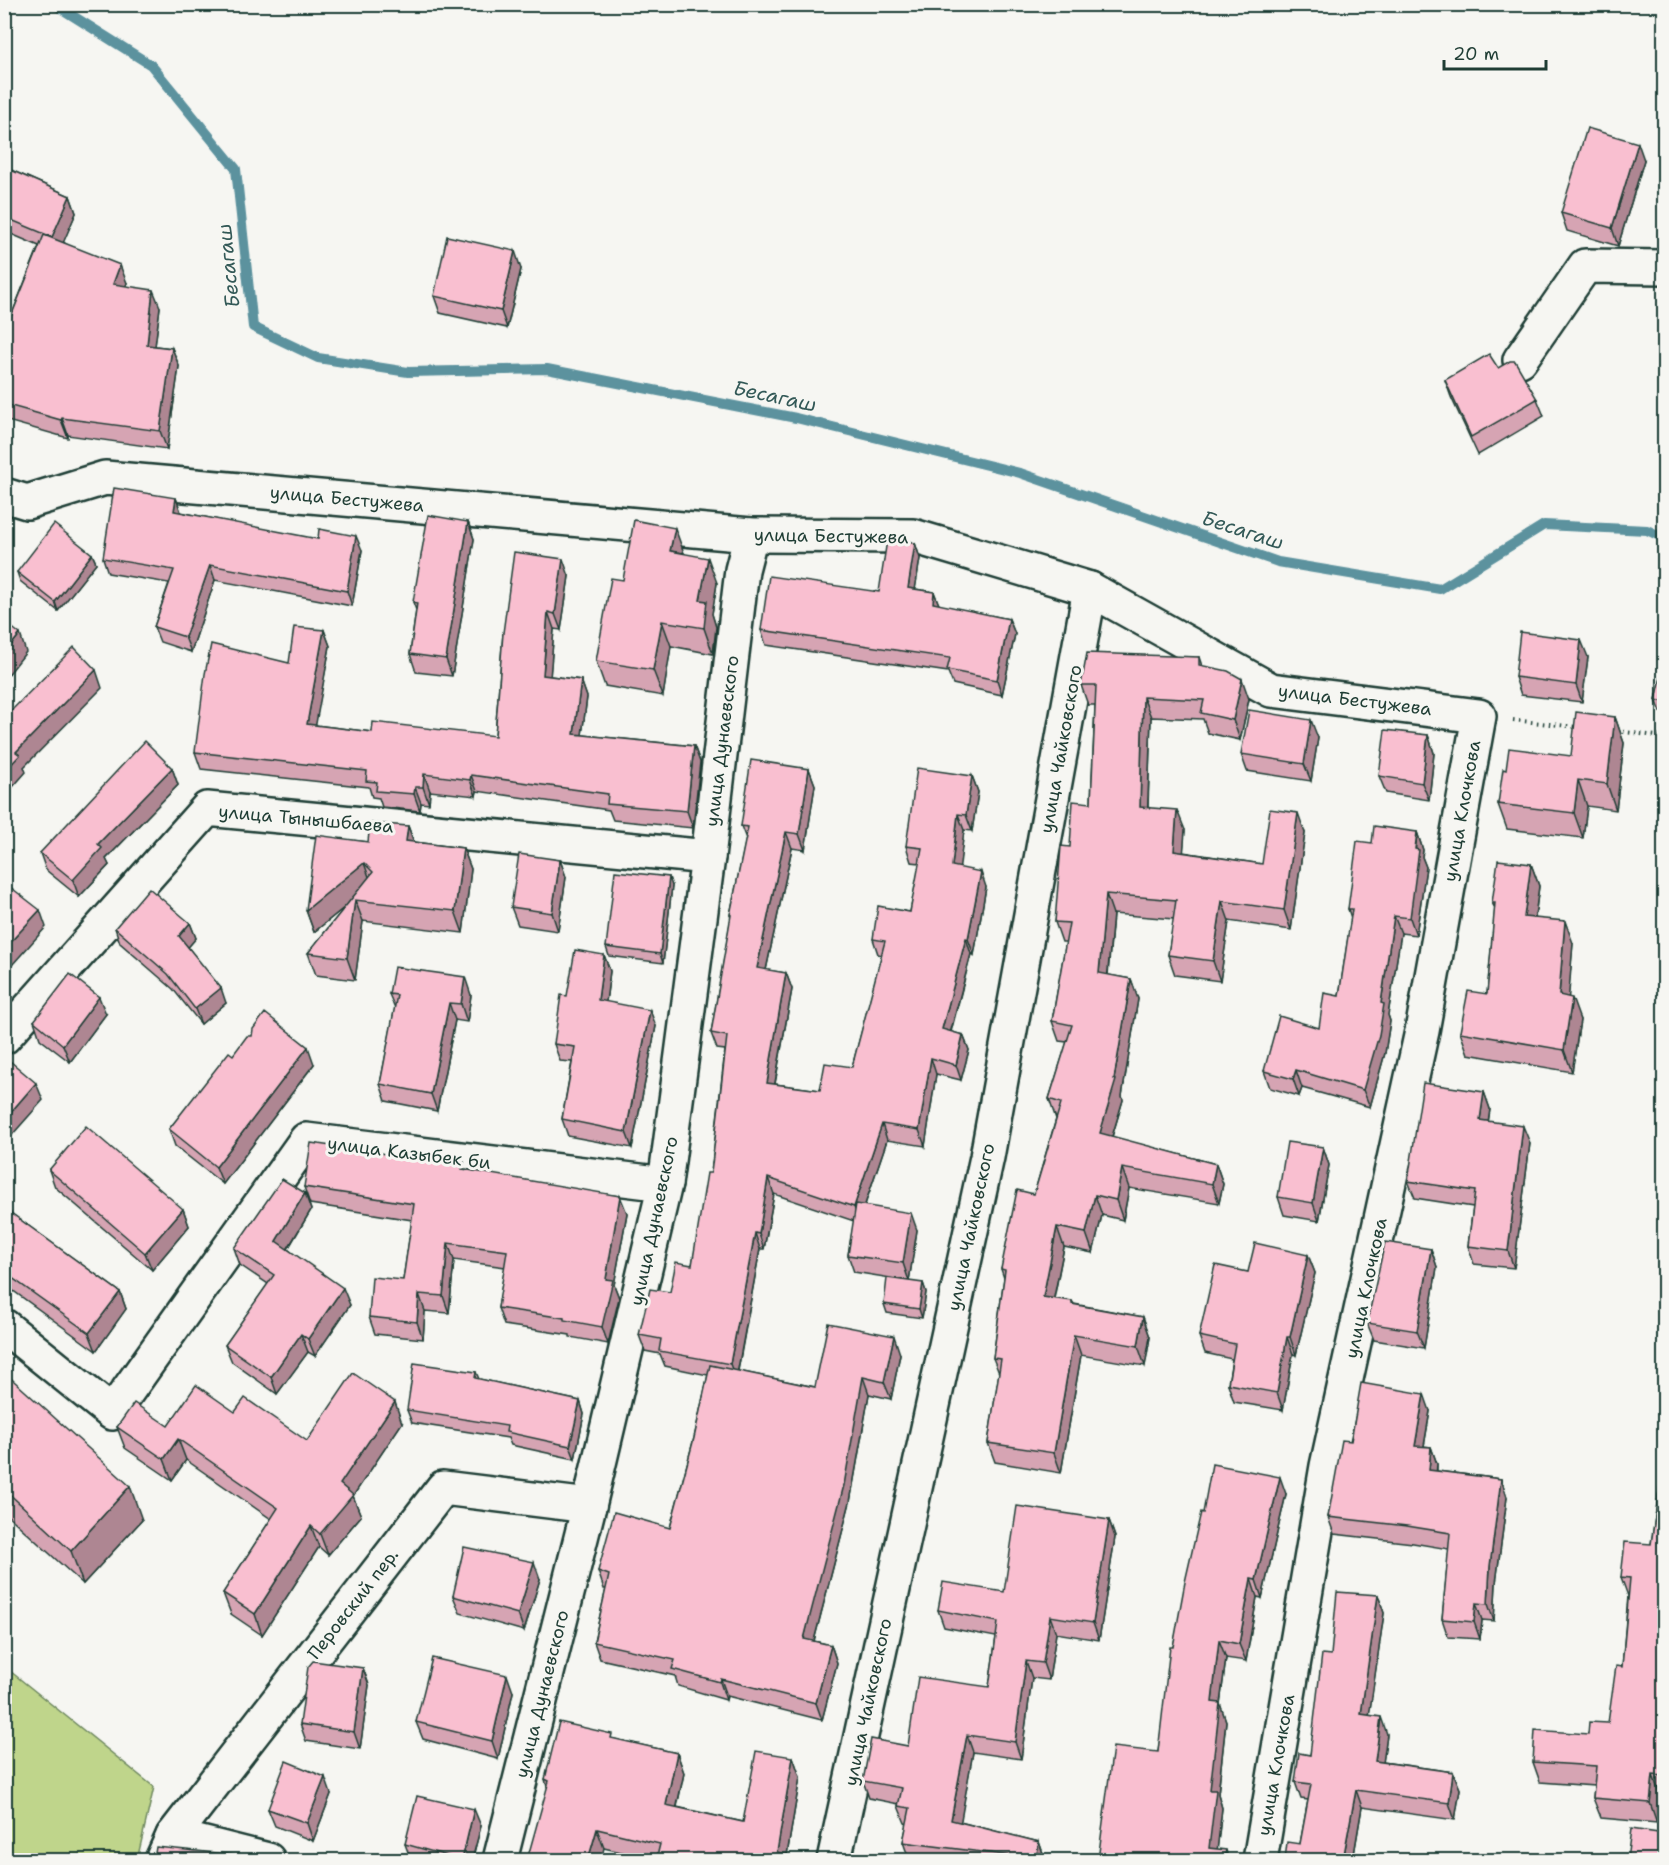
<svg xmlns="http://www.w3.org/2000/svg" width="1669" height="1865" font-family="'Shantell Sans',sans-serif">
	<rect width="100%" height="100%" fill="#f6f6f2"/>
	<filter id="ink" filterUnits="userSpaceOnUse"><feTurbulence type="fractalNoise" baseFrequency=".0167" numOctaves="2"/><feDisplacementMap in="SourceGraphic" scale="12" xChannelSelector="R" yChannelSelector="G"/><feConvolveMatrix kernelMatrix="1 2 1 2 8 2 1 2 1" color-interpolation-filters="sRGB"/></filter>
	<g filter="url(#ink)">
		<path fill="#bfd58b" stroke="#6f8960" stroke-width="1.5" d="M5,1667L154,1787L137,1860H5Z"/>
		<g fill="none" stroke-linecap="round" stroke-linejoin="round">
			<path stroke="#5b929e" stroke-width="10" d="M54,4L151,65L236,169L253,327L318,358L408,372L547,369L796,418L1020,473L1278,562L1440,589L1544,525L1647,530L1664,538"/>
			<g stroke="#1f3d34" stroke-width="38">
				<g id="minor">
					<path d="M1520,360L1585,266L1664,267"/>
					<path d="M4,495L27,502L105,478L751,535L913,536L1090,589L1271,690L1479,716L1422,1031L1327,1466L1260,1860"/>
					<path d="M4,1037L207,809L708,857"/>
					<path d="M4,1326L112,1413L306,1140L665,1184"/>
					<path d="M173,1836L268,1860"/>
					<path d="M162,1860L173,1836L443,1488L589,1506"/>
					<path d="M500,1860L589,1506L665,1184L708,857L742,570L751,535"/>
					<path d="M834,1860L987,1157L1090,589"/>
				</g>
			</g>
			<g stroke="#1f3d34" stroke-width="4" stroke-dasharray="1.5 4.5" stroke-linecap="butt">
				<path d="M1513,720L1577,727"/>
				<path d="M1617,731L1664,737"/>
			</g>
			<use href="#minor" stroke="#f6f6f2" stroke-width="33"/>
		</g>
		<g fill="#d6a4b3" stroke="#1f3d34" stroke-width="1.5">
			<path d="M172,4H188L184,12Z"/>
			<path d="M1644,160L1618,246L1567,231L1561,213Z"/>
			<path d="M4,167L70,196L76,213L63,242L127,283L125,286L160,307L155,346L172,348L179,366L167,449L68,435V438L4,420V334L39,246L4,231Z"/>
			<path d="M521,269L507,328L440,313L434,296Z"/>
			<path d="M1498,368L1537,399L1544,416L1478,455L1451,397L1445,380Z"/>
			<path d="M176,498L181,512L362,550L352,606L215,580L191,652L160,642L154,627L169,583L108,573L103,558Z"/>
			<path d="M468,522L474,539L452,676L416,672L410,654L416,610L413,602Z"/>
			<path d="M915,543L920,558L915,589L934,592L939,605L1009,619L1015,634L1002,695L953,684L948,672L766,645L761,630L879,592Z"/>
			<path d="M684,553L717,583L712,614L716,627L713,654L671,646L663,696L605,686L596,661L623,580Z"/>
			<path d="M92,554L96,563L58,611L20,581L17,572Z"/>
			<path d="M569,576L561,630L554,629L550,676L581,680L587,697L582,735L694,746L700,762L693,828L613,820L609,810L477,791L476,796L430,791L429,804L421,803L420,811L382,807L379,798L372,797L369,787L201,769L195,752L324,630L330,646L315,725L372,732L495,736L503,633Z"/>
			<path d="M1199,657L1202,666L1249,699L1240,740L1208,733L1203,719L1151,717L1148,807L1185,830L1183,852L1262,864L1305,833L1291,930L1229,921L1220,981L1175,975L1168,955L1174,919L1113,914L1108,975L1131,979L1138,999L1122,1096L1123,1100L1112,1137L1216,1164L1223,1184L1219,1203L1129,1188L1123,1220L1102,1215L1093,1253L1064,1247L1054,1299L1072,1301L1074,1304L1143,1317L1150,1337L1145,1366L1081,1355L1061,1473L995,1462L988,1443L999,1373L993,1358L1004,1278L1001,1269L1034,1194L1056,1119L1049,1099L1067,1042L1059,1041L1052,1021L1066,942H1062L1055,922L1070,847L1091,803L1095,705H1088L1081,685Z"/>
			<path d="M1588,657L1582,702L1521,695L1515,677Z"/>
			<path d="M1665,660V718L1663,717L1656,700Z"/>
			<path d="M1615,717L1624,743L1616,810L1587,806L1583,838L1507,829L1498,804L1506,770L1571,756Z"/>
			<path d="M1428,735L1434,753L1429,800L1386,793L1379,776Z"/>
			<path d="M1318,738L1311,781L1247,771L1241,754Z"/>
			<path d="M172,768L178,785L106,859L109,865L79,897L46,870L40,853Z"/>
			<path d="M809,769L815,785L805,850L792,848L766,970L786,973L792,989L775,1084L820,1090L852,1067L882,955L878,954L873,939L910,912L920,863L911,862L906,846L972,776L978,792L972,831L964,830L959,868L986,887L974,955L971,954L951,1032L963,1035L969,1050L961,1080L936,1074L925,1146L887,1140L865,1205L917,1230L909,1281L854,1272L848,1255L854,1221L774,1194L764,1249H760L738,1371L815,1387L900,1354L891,1399L869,1394L850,1502L814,1641L831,1645L837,1663L822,1720L727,1696L726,1700L678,1686L675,1676L600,1659L594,1642L606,1589H604L598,1571L670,1528L694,1438L708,1375L665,1366L660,1354L645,1351L639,1335L670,1292L692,1265L711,1173L725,1050L717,1049L711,1033L731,918L730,915L746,839L741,826Z"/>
			<path d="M408,826L414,842L463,848L471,869L463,933L363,921L355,980L316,975L308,953L346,906L314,932L306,910L368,842Z"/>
			<path d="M1417,832L1423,850L1422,857L1426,867L1416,935L1401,933L1388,1015L1390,1021L1385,1053L1370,1107L1302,1088L1299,1096L1270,1088L1264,1071L1319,1028L1339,996L1351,918L1348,909L1372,843Z"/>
			<path d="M560,860L566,877L558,931L518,925L511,907Z"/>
			<path d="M1531,864L1539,886L1535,918L1573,943L1568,997L1580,1020L1572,1072L1468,1054L1460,1032L1487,994L1495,908L1492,903Z"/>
			<path d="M672,886L663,963L609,956L606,947Z"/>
			<path d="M190,923L196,938L188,947L226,1003L201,1024L173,989L120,943L115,928Z"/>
			<path d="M604,955L610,971L606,1002L656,1026L632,1148L568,1136L562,1119L572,1062L560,1061L554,1044L567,996Z"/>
			<path d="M389,994L471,995L467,1022L455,1020L437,1111L386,1101L380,1084L395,1008Z"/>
			<path d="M106,1014L70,1062L40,1039L34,1021Z"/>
			<path d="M233,1055L314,1064L223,1184L175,1146L169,1129Z"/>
			<path d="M1484,1092L1490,1109L1488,1122L1530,1143L1514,1268L1474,1264L1468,1246L1473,1207L1415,1198L1408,1181Z"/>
			<path d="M1323,1147L1329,1165L1319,1221L1284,1215L1278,1197Z"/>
			<path d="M466,1169L627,1213L614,1285L619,1298L608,1344L570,1337V1335L504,1325L498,1308L505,1267L454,1260L449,1313L425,1311L423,1339L375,1334L369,1317L403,1280L412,1220L310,1204L304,1187Z"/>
			<path d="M49,1170L183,1209L189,1226L152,1270L55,1187Z"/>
			<path d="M305,1193L311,1210L288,1249L350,1305L315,1356L308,1352L277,1394L232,1362L225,1345L268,1284L240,1265L234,1248Z"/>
			<path d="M4,1208L120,1292L126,1309L96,1351L4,1284Z"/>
			<path d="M1665,1216V1255L1660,1244Z"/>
			<path d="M1431,1249L1437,1267L1424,1348L1374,1340L1367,1323Z"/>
			<path d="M1308,1255L1315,1273L1296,1355L1293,1354L1283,1410L1234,1402L1228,1384L1232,1359L1205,1353L1199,1336L1248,1272Z"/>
			<path d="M1665,1269V1315L1659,1300Z"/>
			<path d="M923,1283L926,1292L922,1318L887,1313L884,1304Z"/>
			<path d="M4,1372L142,1520L83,1584L4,1512Z"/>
			<path d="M476,1372L479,1379L580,1401L584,1414L575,1459L511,1445L508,1438L412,1423L407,1410Z"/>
			<path d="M1665,1405V1437L1661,1427Z"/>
			<path d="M1430,1411L1424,1446L1431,1447L1437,1464V1471L1501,1479L1507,1497L1496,1583L1494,1621L1482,1620L1480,1639L1448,1637L1442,1619L1449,1549L1413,1543L1334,1534L1328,1517L1351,1441Z"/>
			<path d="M402,1423L353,1496L361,1516L328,1555L319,1547L262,1635L231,1614L223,1593L271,1519L186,1460L172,1480L125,1448L117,1427L168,1426L307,1441Z"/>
			<path d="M1665,1450V1795H1660L1657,1823L1601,1818L1593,1798L1594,1786L1540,1782L1533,1762L1608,1723L1622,1667L1628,1596L1621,1577L1651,1544Z"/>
			<path d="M1286,1494L1262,1598L1257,1597L1246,1661L1226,1658L1220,1704L1226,1721L1218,1794L1222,1808L1217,1849L1098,1860L1158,1752L1173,1647L1203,1513Z"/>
			<path d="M1109,1520L1115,1537L1099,1640L1056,1633L1049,1680L1032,1678L1021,1759L973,1752L960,1822L1039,1842L1045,1859V1860H918L909,1859L903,1842L907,1824L905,1823L898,1806L899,1804L869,1798L863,1781L908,1746L989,1687L996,1637L944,1627L938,1610L1004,1592Z"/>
			<path d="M540,1579L524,1631L460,1613L453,1596Z"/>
			<path d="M1378,1595L1384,1613L1369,1715L1387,1734L1383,1762L1453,1772L1460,1789L1455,1820L1362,1807L1353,1860H1285L1300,1844L1308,1800L1301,1799L1295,1782L1310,1755L1331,1655Z"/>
			<path d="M363,1668L369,1685L360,1749L306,1741L300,1724Z"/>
			<path d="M513,1692L498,1759L423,1739L416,1722Z"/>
			<path d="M614,1739L677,1753L684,1773L677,1807L743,1822L793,1757L800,1777L787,1855L789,1860H655L604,1848L547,1787L545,1779Z"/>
			<path d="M331,1794L313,1841L275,1826L268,1809Z"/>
			<path d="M481,1826L472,1860H411L405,1844Z"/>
		</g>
		<g fill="#ae8692" stroke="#1f3d34" stroke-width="1.5">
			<path d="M181,4H188L184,12Z"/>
			<path d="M1638,143L1644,160L1618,246L1612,228Z"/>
			<path d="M70,196L76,213L58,255L52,237Z"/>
			<path d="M515,251L521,269L507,328L501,311Z"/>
			<path d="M120,265L127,283L119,302L113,284Z"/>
			<path d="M153,290L160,307L153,362L147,345Z"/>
			<path d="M172,348L179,366L167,449L160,431Z"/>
			<path d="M62,418L68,435V438L61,420Z"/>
			<path d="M176,498L181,513L174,511Z"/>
			<path d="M468,522L474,539L452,676L446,659Z"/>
			<path d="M675,528L684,553L670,551Z"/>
			<path d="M356,536L362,550L352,606L347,591Z"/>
			<path d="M915,543L920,558L913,603L908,588Z"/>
			<path d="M92,554L96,563L58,611L55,602Z"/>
			<path d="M708,558L717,583L712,614L716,627L713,654L704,628L700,600Z"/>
			<path d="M563,559L569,576L561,630L555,614Z"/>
			<path d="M210,565L215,580L191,652L185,637Z"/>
			<path d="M934,592L940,607L933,603Z"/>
			<path d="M548,612L554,629L549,691L543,675Z"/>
			<path d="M1009,619L1015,634L1002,695L997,680Z"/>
			<path d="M662,621L671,646L663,696L653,670Z"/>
			<path d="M324,630L330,646L313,740L307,724Z"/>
			<path d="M20,634L26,652L4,680V654Z"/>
			<path d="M1581,640L1588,657L1582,702L1576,685Z"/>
			<path d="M96,670L102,688L24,767L26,772L4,797V772L16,752Z"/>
			<path d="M1242,679L1249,699L1240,740L1233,720Z"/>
			<path d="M581,680L587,697L580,750L574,734Z"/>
			<path d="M1143,697L1151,717L1147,826L1140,807Z"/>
			<path d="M1615,717L1624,743L1616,810L1607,784Z"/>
			<path d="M1311,720L1318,738L1311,781L1304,764Z"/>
			<path d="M1428,735L1434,753L1429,800L1422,783Z"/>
			<path d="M694,746L700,762L693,828L687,811Z"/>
			<path d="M172,768L178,785L106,859L109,865L79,897L73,880L98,844Z"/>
			<path d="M809,769L815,785L805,850L799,834Z"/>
			<path d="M424,774L430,791L429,804L423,787Z"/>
			<path d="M471,775L477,791L476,796L470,780Z"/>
			<path d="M972,776L978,792L972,831L966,815Z"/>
			<path d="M1578,780L1587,806L1583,838L1574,813Z"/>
			<path d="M415,787L421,803L420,811L414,794Z"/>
			<path d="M1177,810L1185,830L1182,871L1174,851Z"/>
			<path d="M1298,813L1305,833L1291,930L1284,910Z"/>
			<path d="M958,814L964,830L958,882L952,866Z"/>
			<path d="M408,826L416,848L406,841Z"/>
			<path d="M786,832L792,848L763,984L757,968Z"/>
			<path d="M1417,832L1423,850L1422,857L1426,867L1416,935L1410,918Z"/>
			<path d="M463,848L471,869L463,933L455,911Z"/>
			<path d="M560,860L566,877L558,931L552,913Z"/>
			<path d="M364,863L372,885L314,932L306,910Z"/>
			<path d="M1531,864L1539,886L1532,939L1524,917Z"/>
			<path d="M981,872L986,887L974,955L968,939Z"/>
			<path d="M669,877L672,886L663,963L660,954Z"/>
			<path d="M1106,894L1113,914L1106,993L1099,973Z"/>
			<path d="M355,900L363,921L355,980L347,958Z"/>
			<path d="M1222,901L1229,921L1220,981L1213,961Z"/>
			<path d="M40,910L46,927L4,974V949Z"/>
			<path d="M1394,916L1401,933L1388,1015L1390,1021L1385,1053L1370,1107L1363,1090L1381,1003Z"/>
			<path d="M1565,921L1573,943L1567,1017L1559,995Z"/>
			<path d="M190,923L196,938L185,951L179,936Z"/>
			<path d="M966,938L971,954L947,1045L942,1029Z"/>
			<path d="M604,955L610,971L604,1017L598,1000Z"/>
			<path d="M786,973L792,989L772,1099L767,1083Z"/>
			<path d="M465,977L471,995L467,1022L461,1004Z"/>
			<path d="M1131,979L1138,999L1122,1096L1123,1100L1107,1153L1100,1133L1114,1079Z"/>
			<path d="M4,981L9,992L4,997Z"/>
			<path d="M221,988L226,1003L201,1024L195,1009Z"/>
			<path d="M99,997L106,1014L70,1062L63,1045Z"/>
			<path d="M1572,998L1580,1020L1572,1072L1564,1050Z"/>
			<path d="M449,1003L455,1020L437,1111L431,1094Z"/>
			<path d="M650,1010L656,1026L632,1148L626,1132Z"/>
			<path d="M963,1035L969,1050L961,1080L956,1065Z"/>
			<path d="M308,1047L314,1064L223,1184L216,1167Z"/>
			<path d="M931,1058L936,1074L925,1146L919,1130Z"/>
			<path d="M1296,1070L1302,1088L1299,1096L1293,1079Z"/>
			<path d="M36,1083L43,1100L4,1144V1120Z"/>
			<path d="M1484,1092L1490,1109L1486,1138L1480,1120Z"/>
			<path d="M882,1124L887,1140L859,1222L854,1207Z"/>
			<path d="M1523,1126L1530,1143L1514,1268L1508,1251Z"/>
			<path d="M1323,1147L1329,1165L1319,1221L1313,1203Z"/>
			<path d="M1216,1164L1223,1184L1219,1203L1212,1184Z"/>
			<path d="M1122,1168L1129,1188L1123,1220L1116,1200Z"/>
			<path d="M768,1178L774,1194L764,1249L759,1234Z"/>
			<path d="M305,1193L311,1210L282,1258L276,1241Z"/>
			<path d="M1095,1195L1102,1215L1093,1253L1086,1233Z"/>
			<path d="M620,1196L627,1213L614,1285L619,1298L608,1344L602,1327L606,1279Z"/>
			<path d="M183,1209L189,1226L152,1270L145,1253Z"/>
			<path d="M911,1213L917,1230L909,1281L903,1263Z"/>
			<path d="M1057,1227L1064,1247L1050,1317L1043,1297Z"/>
			<path d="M755,1233L760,1249L736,1380L730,1364Z"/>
			<path d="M448,1243L454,1260L449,1313L443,1296Z"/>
			<path d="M1431,1249L1437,1267L1424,1348L1417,1331Z"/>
			<path d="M1308,1255L1315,1273L1296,1355L1290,1337Z"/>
			<path d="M923,1283L926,1292L922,1318L919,1309Z"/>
			<path d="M343,1288L350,1305L315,1356L308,1339Z"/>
			<path d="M120,1292L126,1309L96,1351L89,1333Z"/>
			<path d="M419,1294L425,1311L423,1339L417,1322Z"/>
			<path d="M1143,1317L1150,1337L1145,1366L1138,1346Z"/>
			<path d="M301,1334L308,1352L277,1394L271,1377Z"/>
			<path d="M1074,1335L1081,1355L1061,1473L1054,1453Z"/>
			<path d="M894,1336L900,1354L891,1399L884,1382Z"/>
			<path d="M1287,1337L1293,1354L1283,1410L1277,1393Z"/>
			<path d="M863,1377L869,1394L850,1502L810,1656L804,1639Z"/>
			<path d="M1424,1394L1430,1411L1421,1463L1415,1446Z"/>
			<path d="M580,1401L584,1414L575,1459L570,1446Z"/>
			<path d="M395,1402L402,1423L353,1496L361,1516L328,1555L320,1534L340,1484Z"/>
			<path d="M178,1439L186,1460L172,1480L164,1459Z"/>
			<path d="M1431,1447L1437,1464L1435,1487L1429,1470Z"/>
			<path d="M1280,1477L1286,1494L1262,1598L1256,1580Z"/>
			<path d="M1501,1479L1507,1497L1496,1583L1494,1621L1488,1604L1490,1566Z"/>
			<path d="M130,1486L142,1520L83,1584L71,1551Z"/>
			<path d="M1109,1520L1115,1537L1099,1640L1093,1623Z"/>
			<path d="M311,1526L319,1547L262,1635L255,1614Z"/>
			<path d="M534,1562L540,1579L524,1631L518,1614Z"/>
			<path d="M1251,1579L1257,1597L1246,1661L1239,1644Z"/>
			<path d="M1378,1595L1384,1613L1367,1731L1361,1714Z"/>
			<path d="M1476,1603L1482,1620L1480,1639L1474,1622Z"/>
			<path d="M1050,1616L1056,1633L1049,1680L1043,1663Z"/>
			<path d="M1219,1640L1226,1658L1220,1704L1226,1721L1218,1794L1222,1808L1216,1860L1209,1848L1212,1702Z"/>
			<path d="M831,1645L837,1663L822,1720L816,1703Z"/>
			<path d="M1026,1661L1032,1678L1021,1759L1015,1742Z"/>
			<path d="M363,1668L369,1685L360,1749L354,1732Z"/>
			<path d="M507,1675L513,1692L498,1759L492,1741Z"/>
			<path d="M721,1679L727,1696L726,1700L720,1682Z"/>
			<path d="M1381,1717L1387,1734L1381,1778L1375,1761Z"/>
			<path d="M967,1735L973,1752L958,1837L951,1820Z"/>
			<path d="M677,1753L684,1773L673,1824L666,1805Z"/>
			<path d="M793,1757L800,1777L787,1855L789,1860H781L777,1852Z"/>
			<path d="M1453,1772L1460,1789L1455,1820L1449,1803Z"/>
			<path d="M1653,1775L1660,1795L1657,1823L1650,1803Z"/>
			<path d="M325,1777L331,1794L313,1841L307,1823Z"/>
			<path d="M1356,1790L1362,1807L1353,1860H1343Z"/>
			<path d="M474,1809L481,1826L472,1860H462Z"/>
			<path d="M597,1829L604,1848L601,1860H588Z"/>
			<path d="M1039,1842L1045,1859V1860H1036V1859Z"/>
			<path d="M1226,1850L1229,1860H1224Z"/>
		</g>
		<g fill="#f9bfd0" stroke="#1f3d34" stroke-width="1.5">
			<path d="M1587,128L1638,143L1612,228L1561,213Z"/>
			<path d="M4,167L70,196L52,237L4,217Z"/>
			<path d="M44,235L120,265L113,284L153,290L147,345L172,348L160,431L62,418L61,420L4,404V334Z"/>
			<path d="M447,236L515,251L501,311L434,296Z"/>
			<path d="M1489,354L1498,368L1510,361H1515L1537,399L1471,437L1445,380Z"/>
			<path d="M114,488L176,498L174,511L318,539L319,529L356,536L347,591L210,565L185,637L154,627L174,570L103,558Z"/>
			<path d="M428,515L468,522L446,659L410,654L417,603L413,602Z"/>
			<path d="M634,520L675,528L670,551L708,558L700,600L707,601L704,628L662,621L653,670L596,661L611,578L623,580Z"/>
			<path d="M54,524L92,554L55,602L17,572Z"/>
			<path d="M887,540H905L915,543L908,588L934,592L933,603L1009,619L997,680L947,670L950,658L761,630L769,576L879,592Z"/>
			<path d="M514,552L563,559L555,614L548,612L543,675L581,680L574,734L694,746L687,811L607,804L608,794L471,775L470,780L424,774L423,787H415L414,794L376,791L377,782L366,781L367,771L195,752L205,674L211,644L289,663L294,627L324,630L307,724L372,732L373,722L495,736L503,633Z"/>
			<path d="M4,621L20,634L4,654Z"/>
			<path d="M1520,632L1581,640L1576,685L1515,677Z"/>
			<path d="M74,647L96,670L16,752L20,755L4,772V718Z"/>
			<path d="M1087,653L1199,657V665L1228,671L1242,679L1233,720L1201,713L1204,700L1143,697L1140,807L1177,810L1174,851L1262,864L1270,809L1298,813L1284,910L1222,901L1213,961L1168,955L1176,900L1106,894L1099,973L1131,979L1114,1079L1116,1080L1100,1133L1216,1164L1212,1184L1122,1168L1116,1200L1095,1195L1086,1233L1057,1227L1043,1297L1072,1301V1304L1143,1317L1138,1346L1074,1335L1054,1453L988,1443L1001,1359L993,1358L1005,1270L1001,1269L1017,1190L1034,1194L1061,1103L1049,1099L1072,1025L1052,1021L1069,923L1055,922L1061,846L1070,847L1073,801L1091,803L1096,685H1081Z"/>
			<path d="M1665,660V702L1656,700Z"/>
			<path d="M1249,710L1311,720L1304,764L1241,754Z"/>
			<path d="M1576,712L1615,717L1607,784L1578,780L1574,813L1498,804L1503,769L1506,770L1509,748L1571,756Z"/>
			<path d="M1385,730L1428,735L1422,783L1379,776Z"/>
			<path d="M145,741L172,768L98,844L102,848L73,880L40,853Z"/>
			<path d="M751,760L809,769L799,834L786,832L757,968L786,973L767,1083L820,1090L825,1063L852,1067L885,941L873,939L878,906L910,912L922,848L906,846L917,768L972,776L966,815L958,814L952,866L981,872L968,939L966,938L942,1029L963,1035L956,1065L931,1058L919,1130L882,1124L854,1207L768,1178L759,1234L755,1233L730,1364L659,1351L661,1339L639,1335L650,1289L670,1292L676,1262L692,1265L707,1173H711L727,1036L711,1033L731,915H730L748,827L741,826Z"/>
			<path d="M370,823L408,826L406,841L463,848L455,911L355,900L347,958L308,953L373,872L364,863L306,910L316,835L368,842Z"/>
			<path d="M1374,826L1417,832L1415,849L1419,850L1410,918L1394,916L1381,1003L1384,1004L1379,1035L1363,1090L1296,1070L1293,1079L1264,1071L1279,1016L1319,1028L1324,993L1339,996L1352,909H1348L1357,841L1372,843Z"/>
			<path d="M519,854L560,860L552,913L511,907Z"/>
			<path d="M1498,860L1531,864L1524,917L1565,921L1559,995L1572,998L1564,1050L1460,1032L1468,991L1487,994L1495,903H1492Z"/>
			<path d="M615,871L669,877L660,954L606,947Z"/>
			<path d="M9,886L40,910L4,949V892Z"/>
			<path d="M149,888L190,923L179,936L221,988L195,1009L168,974L115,928Z"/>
			<path d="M575,950L604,955L598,1000L650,1010L626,1132L562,1119L575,1047L554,1044L561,995L567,996Z"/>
			<path d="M394,967L465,977L461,1004L449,1003L431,1094L380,1084L397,995L389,994Z"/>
			<path d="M70,974L99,997L63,1045L34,1021Z"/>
			<path d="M265,1013L308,1047L216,1167L169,1129L229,1052L233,1055L247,1036H252L253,1029Z"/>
			<path d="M4,1056L36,1083L4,1120Z"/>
			<path d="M1423,1083L1484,1092L1480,1120L1523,1126L1508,1251L1468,1246L1475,1191L1408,1181Z"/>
			<path d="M86,1126L183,1209L145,1253L49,1170Z"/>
			<path d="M1287,1142L1323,1147L1313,1203L1278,1197Z"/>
			<path d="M311,1143L420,1159L421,1156L464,1162L462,1169L620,1196L606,1279L613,1280L602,1327L564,1320V1318L498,1308L507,1251L448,1243L443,1296L419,1294L417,1322L369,1317L372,1277L403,1280L414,1204L304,1187Z"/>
			<path d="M282,1179L305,1193L276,1241L343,1288L308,1339L301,1334L271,1377L225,1345L274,1275L234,1248Z"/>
			<path d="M856,1204L911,1213L903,1263L848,1255Z"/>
			<path d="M4,1208L120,1292L89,1333L4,1272Z"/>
			<path d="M1665,1216V1244H1660Z"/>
			<path d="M1385,1242L1431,1249L1417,1331L1367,1323Z"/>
			<path d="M1255,1243L1308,1255L1290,1337H1287L1277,1393L1228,1384L1235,1344L1199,1336L1215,1265L1248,1272Z"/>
			<path d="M1665,1269V1301L1659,1300Z"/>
			<path d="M887,1278L923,1283L919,1309L884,1304Z"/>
			<path d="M828,1323L894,1336L884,1382L863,1377L844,1485L804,1639L831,1645L816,1703L721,1679L720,1682L672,1669L675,1660L594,1642L609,1575L598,1571L614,1512L670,1528L694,1438L710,1365L815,1387Z"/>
			<path d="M414,1363L476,1372L475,1378L580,1401L570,1446L506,1432L507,1426L407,1410Z"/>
			<path d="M4,1372L130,1486L71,1551L4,1489Z"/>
			<path d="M353,1373L395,1402L340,1484L353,1495L320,1534L311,1526L255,1614L223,1593L278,1508L178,1439L164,1459L117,1427L134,1403L168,1426L196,1385L235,1412L245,1398L307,1441Z"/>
			<path d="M1361,1383L1424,1394L1415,1446L1431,1447L1429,1470L1501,1479L1490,1566L1488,1604L1476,1603L1474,1622L1442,1619L1450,1533L1407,1526L1328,1517L1342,1440L1351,1441Z"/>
			<path d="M1665,1405V1427H1661Z"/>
			<path d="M1665,1450V1776L1653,1775L1650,1803L1593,1798L1596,1766L1533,1762L1535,1730L1588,1734L1589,1722L1608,1723L1616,1666L1622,1667L1630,1578L1621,1577L1625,1542L1651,1544Z"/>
			<path d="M1212,1464L1280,1477L1256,1580L1251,1579L1239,1644L1219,1640L1212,1702L1220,1703L1210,1790H1216L1209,1848L1226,1850L1224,1860H1098L1113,1747L1158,1752L1170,1647H1173L1185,1582L1201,1512L1203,1513Z"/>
			<path d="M1017,1506L1109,1520L1093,1623L1050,1616L1043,1663L1026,1661L1015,1742L967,1735L951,1820L1039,1842L1036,1859L903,1842L910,1808L898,1806L902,1788L863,1781L871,1739L908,1746L918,1677L989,1687L998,1622L938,1610L943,1582L1004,1592Z"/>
			<path d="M464,1547L534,1562L518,1614L453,1596Z"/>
			<path d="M1337,1592L1378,1595L1361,1714L1381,1717L1375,1761L1453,1772L1449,1803L1356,1790L1343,1860H1285L1287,1842L1300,1844L1311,1784L1295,1782L1299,1753L1310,1755L1322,1654L1331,1655Z"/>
			<path d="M432,1658L507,1675L492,1741L416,1722Z"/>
			<path d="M313,1661L363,1668L354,1732L300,1724L308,1667Z"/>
			<path d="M559,1722L612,1734L611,1738L677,1753L666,1805L743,1822L756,1751L793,1757L777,1852L787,1855L785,1860H656L660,1844L597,1829L588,1860H527L549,1781L545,1779Z"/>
			<path d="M286,1761L325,1777L307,1823L268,1809Z"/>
			<path d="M417,1796L474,1809L462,1860L405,1844Z"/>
			<path d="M1631,1829L1665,1834V1860H1627Z"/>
			<path d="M156,1847L236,1855L235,1860H154Z"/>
		</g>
	</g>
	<g text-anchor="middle" stroke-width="6" stroke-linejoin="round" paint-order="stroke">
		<g font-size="18" fill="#1f3d34" stroke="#f6f6f2">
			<text transform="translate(347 499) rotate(5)" y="6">улица Бестужева</text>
			<text transform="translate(831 536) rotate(1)" y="6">улица Бестужева</text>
			<text transform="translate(1355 700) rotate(7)" y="6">улица Бестужева</text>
			<text transform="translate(722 741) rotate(-83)" y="6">улица Дунаевского</text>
			<text transform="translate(1061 749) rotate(-80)" y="6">улица Чайковского</text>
			<text transform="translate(1462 811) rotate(-80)" y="6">улица Клочкова</text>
			<text transform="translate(306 819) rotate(5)" y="6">улица Тынышбаева</text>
			<text transform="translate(409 1153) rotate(7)" y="6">улица Казыбек би</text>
			<text transform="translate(654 1221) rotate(-78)" y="6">улица Дунаевского</text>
			<text transform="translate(971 1227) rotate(-78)" y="6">улица Чайковского</text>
			<text transform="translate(1366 1288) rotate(-78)" y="6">улица Клочкова</text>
			<text transform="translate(353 1604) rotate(-52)" y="6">Перовский пер.</text>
			<text transform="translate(542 1694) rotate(-76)" y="6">улица Дунаевского</text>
			<text transform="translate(868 1702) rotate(-78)" y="6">улица Чайковского</text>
			<text transform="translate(1276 1765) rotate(-80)" y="6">улица Клочкова</text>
		</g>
		<g font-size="20" font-style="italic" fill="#335957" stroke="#f6f6f2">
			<text transform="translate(228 266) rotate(-96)" y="7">Бесагаш</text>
			<text transform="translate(775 396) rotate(12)" y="7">Бесагаш</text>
			<text transform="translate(1243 530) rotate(18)" y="7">Бесагаш</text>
		</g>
	</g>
	<rect width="1669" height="1865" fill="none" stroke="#f6f6f2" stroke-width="24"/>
	<rect x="12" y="12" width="1645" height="1841" fill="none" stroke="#1f3d34" stroke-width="2" filter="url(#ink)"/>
	<path d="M1444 60v9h102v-9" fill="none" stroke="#1f3d34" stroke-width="3"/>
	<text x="1453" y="60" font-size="18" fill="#1f3d34" stroke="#f6f6f2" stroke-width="4.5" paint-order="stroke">20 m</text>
</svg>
